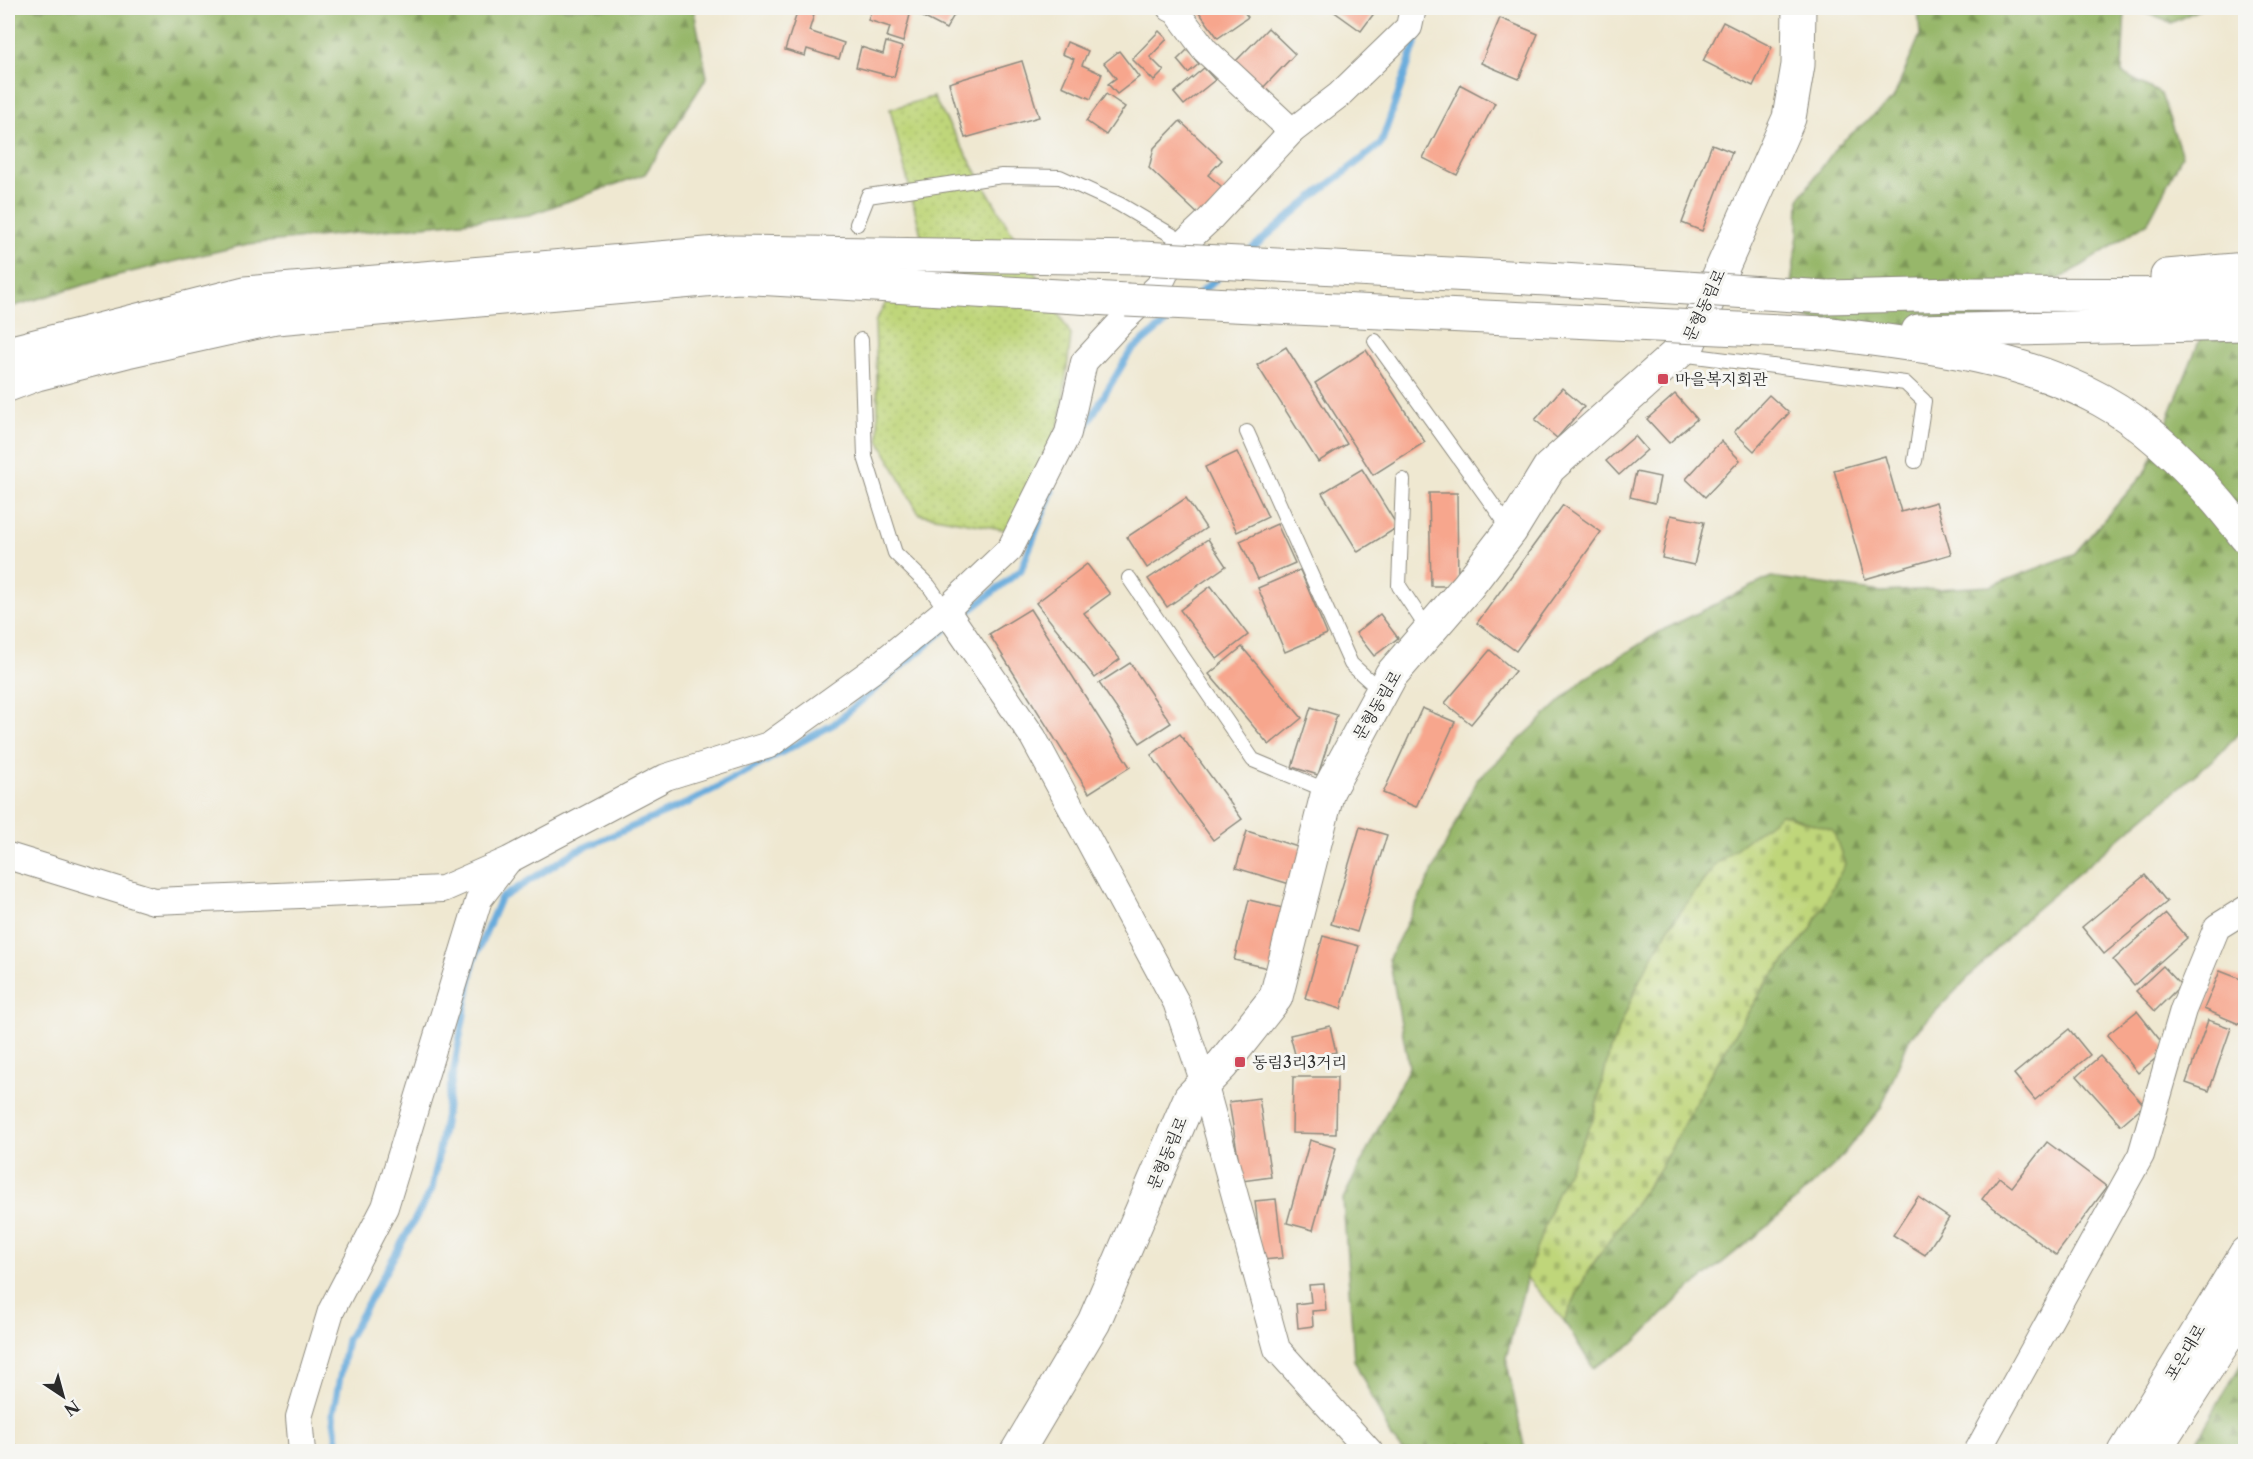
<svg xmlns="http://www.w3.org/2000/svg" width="2253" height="1459" font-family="'Libre Caslon Text','Noto Serif KR',serif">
	<defs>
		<pattern id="grass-dots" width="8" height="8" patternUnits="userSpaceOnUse" patternTransform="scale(1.5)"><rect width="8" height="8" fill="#bfd67a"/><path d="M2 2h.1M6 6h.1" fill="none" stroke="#a4b86a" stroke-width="1.8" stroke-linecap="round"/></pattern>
		<pattern id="forest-firs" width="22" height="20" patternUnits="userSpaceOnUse" patternTransform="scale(1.5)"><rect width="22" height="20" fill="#97b76a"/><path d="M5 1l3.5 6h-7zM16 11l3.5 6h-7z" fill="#7b9557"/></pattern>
		<pattern id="cemetery-stones" width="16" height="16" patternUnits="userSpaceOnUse" patternTransform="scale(1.5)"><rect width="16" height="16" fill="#bfd67a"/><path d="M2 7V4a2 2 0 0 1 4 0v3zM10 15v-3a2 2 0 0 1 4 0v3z" fill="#a4b86a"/></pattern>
	</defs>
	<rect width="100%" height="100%" fill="#f6f6f2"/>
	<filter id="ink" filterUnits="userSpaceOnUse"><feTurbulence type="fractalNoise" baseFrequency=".0167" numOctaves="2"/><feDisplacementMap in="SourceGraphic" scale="12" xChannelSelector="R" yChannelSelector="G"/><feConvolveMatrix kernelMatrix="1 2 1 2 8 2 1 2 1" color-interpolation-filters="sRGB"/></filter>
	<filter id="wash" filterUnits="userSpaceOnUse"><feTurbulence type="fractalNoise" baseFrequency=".008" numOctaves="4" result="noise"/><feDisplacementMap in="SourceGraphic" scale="24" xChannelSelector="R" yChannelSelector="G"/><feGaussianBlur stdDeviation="1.35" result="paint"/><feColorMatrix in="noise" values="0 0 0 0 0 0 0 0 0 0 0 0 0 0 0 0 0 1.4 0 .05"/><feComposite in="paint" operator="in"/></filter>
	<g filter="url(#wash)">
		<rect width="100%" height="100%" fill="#efe8d1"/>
		<path fill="url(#grass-dots)" stroke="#758052" stroke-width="1.5" d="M933,97L1071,335L1061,418L1017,532L919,514L879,440L875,322L922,239L890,109Z"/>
		<g fill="url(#forest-firs)" stroke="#61714a" stroke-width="1.5">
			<path d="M8,8H691L694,11L707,77L645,174L529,215L248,244L114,276L8,308Z"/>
			<path d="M1918,8H2125L2122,73L2161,94L2182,156L2148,222L2078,268L1994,315L1942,333L1836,329L1787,311L1798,235L1799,199L1838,145L1893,99L1920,35Z"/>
			<path d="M2133,8H2202L2171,23Z"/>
			<path d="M2245,276V725L2224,750L2029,915L1909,1039L1881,1108L1835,1164L1770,1224L1680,1297L1633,1344L1593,1368L1564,1321L1588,1271L1661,1166L1714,1068L1764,986L1811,929L1716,864L1670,926L1641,977L1610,1050L1593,1120L1556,1195L1527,1277L1506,1358L1525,1451H1402L1392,1438L1354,1360L1343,1199L1409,1067L1389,958L1424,889L1476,781L1584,679L1661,631L1771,577L1881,592L1991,586L2074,554L2147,470L2200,339Z"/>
			<path d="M2245,1357V1451H2191Z"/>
		</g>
		<path fill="url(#cemetery-stones)" stroke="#758052" stroke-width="1.5" d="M1781,814L1833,830L1845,864L1811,929L1764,986L1714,1068L1661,1166L1588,1271L1564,1321L1526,1277L1556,1195L1593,1120L1610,1050L1641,977L1670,926L1716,864Z"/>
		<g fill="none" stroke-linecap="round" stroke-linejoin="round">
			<g stroke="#67abdc" stroke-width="7">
				<path d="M1248,252L1310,199L1381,144L1421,27"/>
				<path d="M1200,293L1223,273"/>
				<path d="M1077,441L1130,352L1176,314"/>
				<path d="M339,1452L333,1414L347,1340L432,1189L474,960L500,899L576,851L690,802L834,724L937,636L1021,570L1052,491"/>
			</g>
		</g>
		<g id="blocks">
			<g fill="#f7a68d">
				<path d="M872,8H898L911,11L903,42L887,37L890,27L868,20Z"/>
				<path d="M915,8H958L946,29L913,12Z"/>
				<path d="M1196,8H1241L1248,17L1218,38Z"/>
				<path d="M1329,8H1378L1361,31Z"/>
				<path d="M798,10L814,15L809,31L844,43L839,59L807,49L805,56L785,50Z"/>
				<path d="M1500,18L1538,34L1519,79L1481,63Z"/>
				<path d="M1723,22L1772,47L1753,86L1703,61Z"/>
				<path d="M1268,28L1295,54L1261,90L1234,63Z"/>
				<path d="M1159,31L1167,39L1150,57L1164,71L1154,81L1132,59Z"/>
				<path d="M886,42L902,47L894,77L856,67L861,47L883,54Z"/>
				<path d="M1067,42L1088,51L1082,65L1102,74L1091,99L1062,86L1074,59L1062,54Z"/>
				<path d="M1187,50L1199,64L1188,73L1177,60Z"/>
				<path d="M1119,51L1139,77L1117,94L1108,84L1116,78L1104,63Z"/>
				<path d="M1022,61L1039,117L965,138L949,83Z"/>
				<path d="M1204,68L1215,80L1184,105L1174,93Z"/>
				<path d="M1461,85L1495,103L1457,175L1423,158Z"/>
				<path d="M1106,94L1125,107L1106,135L1086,121Z"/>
				<path d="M1180,121L1222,160L1208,175L1227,191L1202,218L1149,168L1154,148Z"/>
				<path d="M1712,144L1732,152L1702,231L1682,223Z"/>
				<path d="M1286,347L1347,444L1318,462L1257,365Z"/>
				<path d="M1366,350L1425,442L1373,475L1315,383Z"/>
				<path d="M1562,388L1584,407L1557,438L1535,420Z"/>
				<path d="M1675,394L1697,419L1669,443L1647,419Z"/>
				<path d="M1769,395L1789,413L1754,451L1734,432Z"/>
				<path d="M1635,436L1647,450L1619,475L1606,461Z"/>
				<path d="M1721,441L1740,460L1705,497L1686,479Z"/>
				<path d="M1237,452L1268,517L1237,532L1205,467Z"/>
				<path d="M1885,456L1901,512L1936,502L1951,554L1865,579L1834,470Z"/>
				<path d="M1362,469L1398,527L1358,552L1322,493Z"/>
				<path d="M1636,472L1660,477L1655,503L1630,497Z"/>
				<path d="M1429,493H1457L1458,586H1431Z"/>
				<path d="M1186,498L1206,528L1147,568L1127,537Z"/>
				<path d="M1563,505L1601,532L1516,651L1477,623Z"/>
				<path d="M1671,515L1704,522L1694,565L1662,558Z"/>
				<path d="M1277,524L1295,563L1258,579L1240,541Z"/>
				<path d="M1208,539L1226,566L1167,607L1148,579Z"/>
				<path d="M1087,564L1110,594L1084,613L1120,659L1095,678L1036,603Z"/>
				<path d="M1300,570L1327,634L1285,652L1258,588Z"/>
				<path d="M1211,586L1248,635L1217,659L1180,610Z"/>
				<path d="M1030,609L1130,767L1089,793L989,634Z"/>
				<path d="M1380,614L1398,638L1374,656L1356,633Z"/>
				<path d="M1242,647L1302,718L1269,745L1209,674Z"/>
				<path d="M1490,650L1515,671L1471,724L1445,703Z"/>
				<path d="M1130,663L1171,723L1140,743L1099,683Z"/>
				<path d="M1311,707L1337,715L1318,775L1292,767Z"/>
				<path d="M1422,708L1455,722L1416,807L1383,793Z"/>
				<path d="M1180,734L1242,819L1213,840L1151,755Z"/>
				<path d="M1360,827L1387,835L1357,932L1331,924Z"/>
				<path d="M1247,831L1304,849L1293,885L1236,868Z"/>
				<path d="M2145,875L2167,902L2104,954L2082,927Z"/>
				<path d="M1249,900L1287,909L1272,969L1234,960Z"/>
				<path d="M2166,914L2187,938L2134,985L2113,960Z"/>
				<path d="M1323,936L1359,946L1341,1009L1305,998Z"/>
				<path d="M2163,966L2181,985L2155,1011L2136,991Z"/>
				<path d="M2220,971L2246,981V1027L2204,1009Z"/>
				<path d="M2137,1011L2167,1049L2138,1073L2107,1035Z"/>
				<path d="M2208,1020L2231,1028L2209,1091L2186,1083Z"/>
				<path d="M1330,1026L1336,1052L1297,1062L1290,1035Z"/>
				<path d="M2069,1029L2090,1055L2035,1100L2014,1074Z"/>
				<path d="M2100,1056L2144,1105L2121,1125L2077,1076Z"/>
				<path d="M1293,1077H1337L1336,1134L1292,1133Z"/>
				<path d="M1259,1098L1271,1177L1242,1181L1229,1102Z"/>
				<path d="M1310,1140L1336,1148L1313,1230L1287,1223Z"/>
				<path d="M2047,1142L2107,1187L2056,1255L1982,1199L1999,1177L2012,1187Z"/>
				<path d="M1918,1197L1949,1218L1925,1255L1893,1235Z"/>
				<path d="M1276,1199L1283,1258L1262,1260L1255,1201Z"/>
				<path d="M1324,1284L1326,1310L1312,1311L1313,1326L1298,1328L1296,1304L1311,1302L1309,1285Z"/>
			</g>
		</g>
	</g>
	<g filter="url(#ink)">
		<use href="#blocks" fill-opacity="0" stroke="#8d8a7e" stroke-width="1.5"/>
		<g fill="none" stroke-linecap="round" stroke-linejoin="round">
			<g stroke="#8d8a7e" stroke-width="16">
				<g id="lane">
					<path d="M857,224L868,196L1002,176L1060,177L1119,204L1185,243"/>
					<path d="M861,340L865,457L895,553L929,586L946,610"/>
					<path d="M1375,341L1510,529"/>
					<path d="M1680,354L1905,383L1924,401L1915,461"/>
					<path d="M1247,432L1351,664L1382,692"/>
					<path d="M1403,480L1399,586L1429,631"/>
					<path d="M1129,578L1253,760L1328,791"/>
					<path d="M8,1448L12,1452"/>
				</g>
			</g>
			<g stroke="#8d8a7e" stroke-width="28">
				<g id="street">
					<path d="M1170,8L1176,11L1205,50L1292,131"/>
					<path d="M946,610L1033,737L1176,1002L1204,1083L1277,1349L1370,1452"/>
					<path d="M8,856L154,901L443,889L509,860L666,777L769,745L873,670L946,610L1010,549L1068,433L1084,362L1123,320L1159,286L1176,251L1209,220L1292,131L1339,95L1409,27L1413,8"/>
					<path d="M302,1452L299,1417L331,1311L385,1207L479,899L508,861"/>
					<path d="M1977,1452L2141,1155L2183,1010L2217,927L2246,909"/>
				</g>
			</g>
			<g stroke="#8d8a7e" stroke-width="35">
				<path id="secondary" d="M1017,1452L1094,1322L1190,1098L1222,1065L1276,997L1328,791L1391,675L1468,586L1511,530L1549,468L1689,343L1789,118L1798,65L1799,8"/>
			</g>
			<g stroke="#8d8a7e" stroke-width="35">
				<g id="highway">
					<path d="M2167,276L2246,269"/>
					<path d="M1826,297L1963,294L2246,295"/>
					<path d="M1918,331L2246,324"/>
					<path d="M1824,333C1917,345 2017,354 2101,400C2158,431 2207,486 2246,537"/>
					<path d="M8,353L245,293L730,252L1141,258"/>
					<path d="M8,385L37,374L127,351L276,318L738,277L1126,300"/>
					<path d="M2125,1452L2246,1253"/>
					<path d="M2153,1452L2246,1307"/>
				</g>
			</g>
			<use href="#lane" stroke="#fff" stroke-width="14"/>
			<use href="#street" stroke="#fff" stroke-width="26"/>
			<use href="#secondary" stroke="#fff" stroke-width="33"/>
			<use href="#highway" stroke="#fff" stroke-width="33"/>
			<g stroke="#8d8a7e" stroke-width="35" stroke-linecap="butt">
				<g id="highway-bridge">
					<path d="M1141,258L1547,279L1826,297"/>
					<path d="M1126,300L1824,333"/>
				</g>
			</g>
			<use href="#highway-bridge" stroke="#fff" stroke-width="33"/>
		</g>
	</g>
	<g fill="#d1495b" stroke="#f6f6f2" stroke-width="2">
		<rect x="1657" y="373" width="12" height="12" rx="3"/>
		<rect x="1234" y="1056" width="12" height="12" rx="3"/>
	</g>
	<g text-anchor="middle" stroke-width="6" stroke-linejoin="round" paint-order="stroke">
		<g font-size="16" fill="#2b2b2b" stroke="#f6f6f2">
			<text transform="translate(1704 305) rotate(-65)" y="6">문형동림로</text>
			<text transform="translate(1377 705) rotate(-59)" y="6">문형동림로</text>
			<text transform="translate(1167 1153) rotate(-67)" y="6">문형동림로</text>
			<text transform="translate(2185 1352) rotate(-59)" y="6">포은대로</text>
		</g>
		<g font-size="16" fill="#2b2b2b" stroke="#f6f6f2" text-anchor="start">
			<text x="1675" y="385">마을복지회관</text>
			<text x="1252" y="1068">동림3리3거리</text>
		</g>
	</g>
	<rect width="2253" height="1459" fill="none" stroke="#f6f6f2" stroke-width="30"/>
	<g transform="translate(63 1396) rotate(144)" stroke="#f6f6f2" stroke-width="4.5" paint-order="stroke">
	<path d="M0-4.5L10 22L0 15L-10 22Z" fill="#2b2b2b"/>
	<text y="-9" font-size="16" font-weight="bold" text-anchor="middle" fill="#2b2b2b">N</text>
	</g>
</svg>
